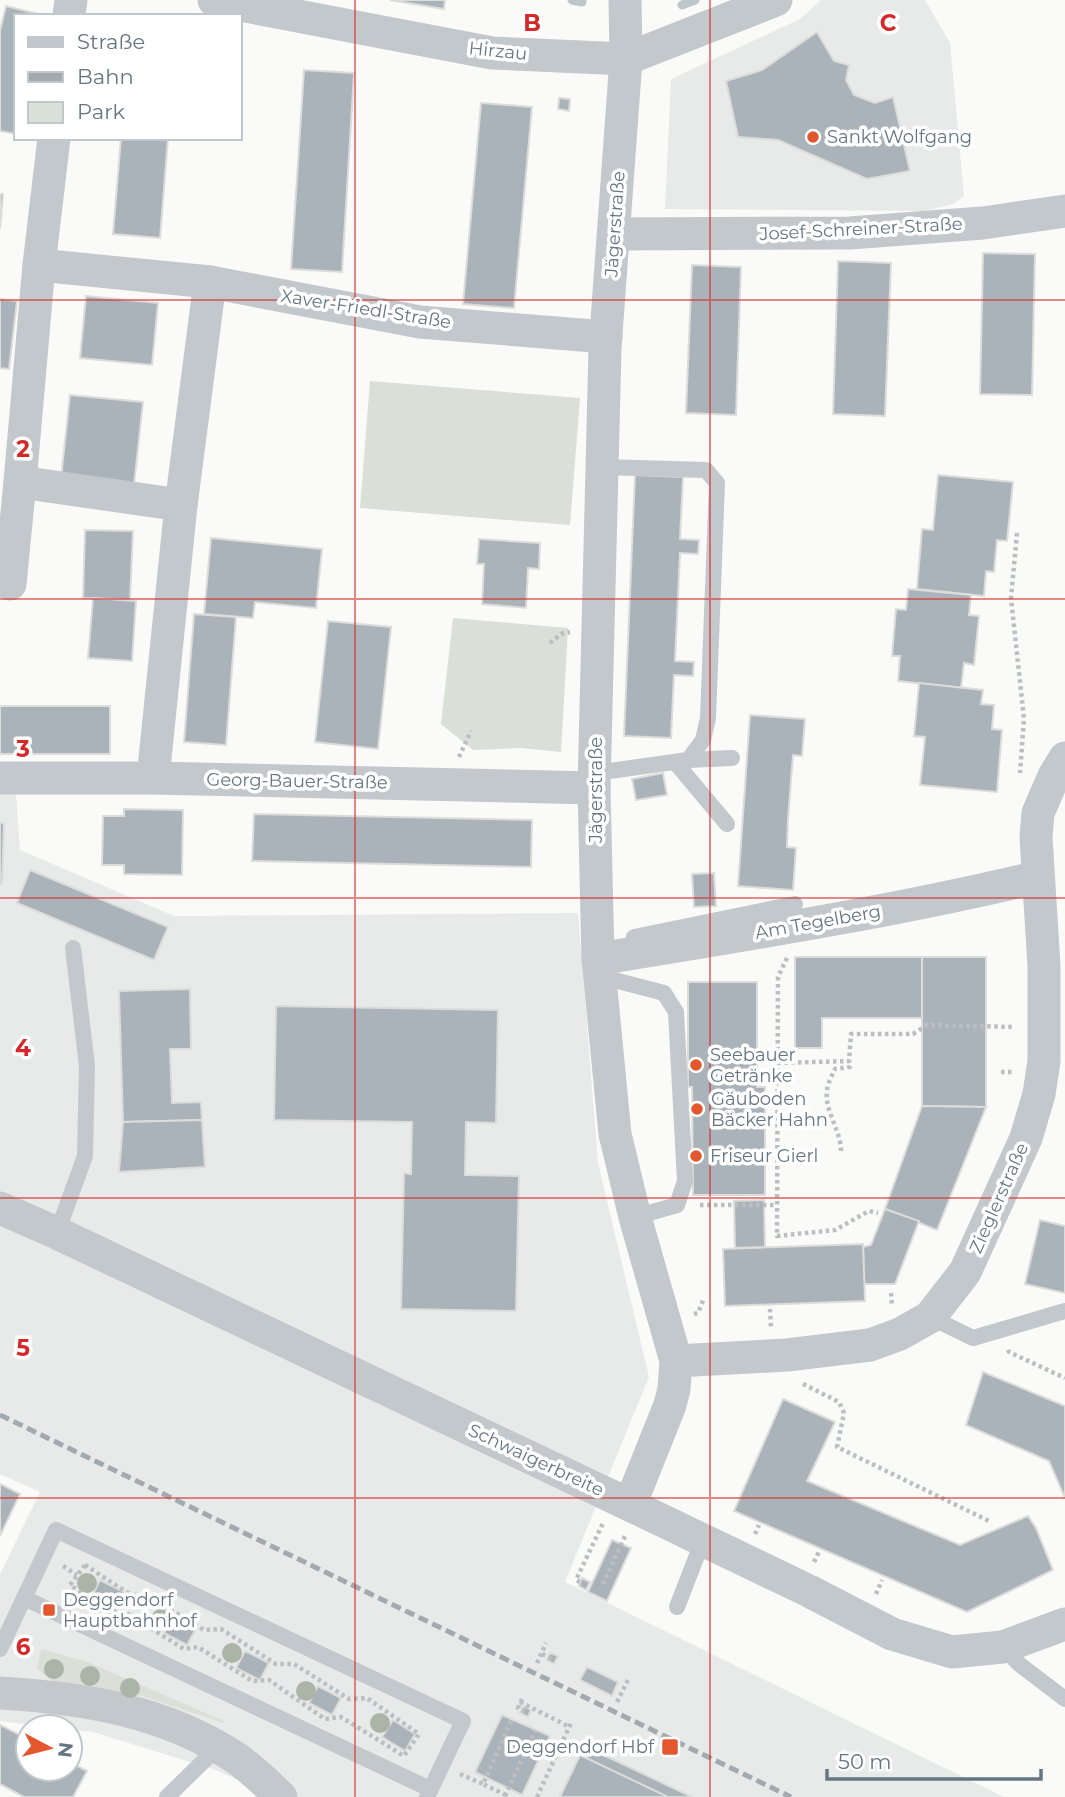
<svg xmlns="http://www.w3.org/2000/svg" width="1065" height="1797" font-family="Montserrat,sans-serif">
	<rect width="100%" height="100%" fill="#fafaf8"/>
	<g fill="#e8e9e9">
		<path d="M821,0H925L950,43L964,196L953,204L925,211L665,209L671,79L800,19Z"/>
		<path d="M0,793L16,795L20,850L174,916L578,913L598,1163L649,1377L565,1582L1004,1797H275L216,1770L93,1732L70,1730V1727H48L0,1721V1574L40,1492L0,1474Z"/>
	</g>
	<g fill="#dadfd7">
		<path d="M370,381L580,398L570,525L360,508Z"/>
		<path d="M453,618L568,628L561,752L521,748L473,750L441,724Z"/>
		<path d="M41,1649L88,1662L224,1721V1723L142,1696L52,1682L37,1668Z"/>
	</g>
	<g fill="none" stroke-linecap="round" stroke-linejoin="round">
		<g stroke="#bbc7cb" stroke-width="9">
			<path d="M572,0L582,2"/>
			<path d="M682,5L695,0"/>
		</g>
	</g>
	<g fill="#aab3b9" stroke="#dcdcda" stroke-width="2">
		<path d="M390,0H445L444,9Z"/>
		<path d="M6,6L46,16H16V134L0,131V31Z"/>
		<path d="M817,32L834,61L849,65L846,80L854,95L875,103L893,97L910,171L867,179L778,140L738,137L726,81L762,70Z"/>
		<path d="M304,70L354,73L342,272L291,269Z"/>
		<path d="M559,98L570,99L569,111L558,109Z"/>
		<path d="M481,103L532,107L514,308L463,304Z"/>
		<path d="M121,138H168L160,238L113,234Z"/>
		<path d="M0,194H3L0,229Z"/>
		<path d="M983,253L1035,254L1032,395L980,394Z"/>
		<path d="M838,261L891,263L885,416L833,414Z"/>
		<path d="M692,265L741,267L736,415L686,413Z"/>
		<path d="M86,296L158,303L152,365L80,358Z"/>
		<path d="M0,299L17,301L9,369L0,368Z"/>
		<path d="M70,395L143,402L134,485L61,478Z"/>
		<path d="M635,475L683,477L680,539L699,540L698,554L680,553L675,661L694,662L693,676L674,675L671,738L624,736Z"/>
		<path d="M938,475L1013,482L1007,541L997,540L994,572L986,571L984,596L917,589L922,529L933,530Z"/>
		<path d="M85,530L133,531L130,600L83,598Z"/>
		<path d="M211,538L322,549L316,608L255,602L253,618L204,614Z"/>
		<path d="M479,539L540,543L539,569L528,568L526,608L482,604L484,564H477Z"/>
		<path d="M908,589L971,595L969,615L979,616L974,665L964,663L961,688L898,681L900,656H892L896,609L906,610Z"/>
		<path d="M93,598L136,601L132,661L88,658Z"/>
		<path d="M194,614L236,617L226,745L184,742Z"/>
		<path d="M328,621L391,627L378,749L315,742Z"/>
		<path d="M919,683L983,690L981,704L994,705L992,729L1002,730L997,792L920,785L925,737L914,736Z"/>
		<rect x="0" y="706" width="110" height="48"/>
		<path d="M750,715L805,719L802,756L793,755L788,819L787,847L796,848L793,890L738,886Z"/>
		<path d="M663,773L667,795L636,800L632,779Z"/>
		<path d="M124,809L183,810L182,875L124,874V865H102L103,816H124Z"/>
		<path d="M254,814L532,820L531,867L252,861Z"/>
		<path d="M0,823H4L2,884H0Z"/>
		<path d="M30,870L168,927L154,960L17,903Z"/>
		<path d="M714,873L716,906L694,907L692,874Z"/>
		<path d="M795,957H922V1018H822V1048H795Z"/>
		<path d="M922,957H986V1107L922,1106Z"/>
		<path d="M688,982H757V1087H765V1195H693L692,1087H688Z"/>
		<path d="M190,989L191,1049H170L172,1103L201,1102L202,1120L123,1122L119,991Z"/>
		<path d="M276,1006L498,1010L496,1123L466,1122L465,1175L519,1176L516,1311L401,1309L404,1173L411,1174L412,1122L274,1120Z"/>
		<path d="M922,1106L986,1107L937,1230L885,1209Z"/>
		<path d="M202,1120L205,1167L119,1172L123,1122Z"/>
		<path d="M764,1200L765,1247L735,1248L734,1201Z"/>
		<path d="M885,1209L919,1221L895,1284H864L863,1247L871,1245Z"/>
		<path d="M1040,1220L1065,1226V1293L1025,1284Z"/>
		<path d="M863,1244L865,1301L725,1306L723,1249Z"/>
		<path d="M983,1372L1065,1406V1498L1049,1461L966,1425Z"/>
		<path d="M783,1399L835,1422L807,1481L960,1545L1028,1516L1036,1528L1053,1570L967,1612L734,1511Z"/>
		<path d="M0,1484L20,1494L0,1536Z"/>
		<path d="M612,1540L631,1548L607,1601L588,1592Z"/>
		<path d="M582,1578L590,1582L586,1590L579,1586Z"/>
		<path d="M100,1580L124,1592L114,1610L91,1598Z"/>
		<path d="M173,1615L197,1627L187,1645L164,1633Z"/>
		<path d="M245,1651L269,1663L260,1680L236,1668Z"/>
		<path d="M550,1653L558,1656L554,1664L547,1660Z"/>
		<path d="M587,1667L618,1682L612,1696L580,1680Z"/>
		<path d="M318,1686L341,1698L332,1715L309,1703Z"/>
		<path d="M524,1706L531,1710L528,1717L520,1713Z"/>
		<path d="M502,1715L550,1736L522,1795L475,1772Z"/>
		<path d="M393,1720L415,1734L405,1751L382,1737Z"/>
		<path d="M0,1725L28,1739V1769H70V1762L87,1771L73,1797H24L0,1784Z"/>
		<path d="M591,1749L692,1797H666L586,1759Z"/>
		<path d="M580,1755L668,1797H560Z"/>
	</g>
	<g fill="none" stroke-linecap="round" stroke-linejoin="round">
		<g stroke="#bbbfc2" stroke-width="4.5" stroke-dasharray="3.5 3.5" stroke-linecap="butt">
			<path d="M1017,533L1011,598L1024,719L1020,773"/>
			<path d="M550,643L561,634L570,632"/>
			<path d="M459,757L471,731"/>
			<path d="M787,958L778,977L777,1236L835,1230L869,1211L878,1213"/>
			<path d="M777,1063L849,1061L851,1034H913L927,1025L1015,1027"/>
			<path d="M1001,1072H1014"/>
			<path d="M841,1151C841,1130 824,1111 827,1090C828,1083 832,1075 835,1069L850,1067L849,1061"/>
			<path d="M700,1205H776"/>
			<path d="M891,1293L892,1306"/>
			<path d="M770,1309L771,1327"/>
			<path d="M694,1314L698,1313L704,1298"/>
			<path d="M1008,1350L1009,1352L1065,1378"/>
			<path d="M803,1384L839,1402L844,1413L837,1447L989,1521"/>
			<path d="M755,1534L759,1525"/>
			<path d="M814,1562L819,1552"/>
			<path d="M85,1565L131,1595L148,1596L204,1630L221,1629L276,1664H294L349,1699L367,1698L419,1734L404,1756L341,1717L325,1719L269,1680L252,1681L198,1647L184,1649L123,1611L108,1612L70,1585Z"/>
			<path d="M63,1566L77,1575"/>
			<path d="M580,1582L576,1580L603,1523"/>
			<path d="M603,1584L626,1534"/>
			<path d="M876,1594L882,1580"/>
			<path d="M542,1654L552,1659"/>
			<path d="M537,1663L546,1643"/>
			<path d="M522,1699L518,1708L525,1711"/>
			<path d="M520,1702L570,1727"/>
			<path d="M617,1702L628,1680"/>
			<path d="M460,1774L483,1784"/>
			<path d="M506,1795L483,1784L511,1721"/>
			<path d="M505,1796L535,1731"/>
			<path d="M537,1797L571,1723"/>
		</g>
		<g stroke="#c3c8cc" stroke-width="16">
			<path d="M688,760L732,758"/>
			<path d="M675,762L727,824"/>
			<path d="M595,773L688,760L703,740L708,718L717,483L706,470L603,467"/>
			<path d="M634,937L795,904"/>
			<path d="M599,976L664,993L676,1012L685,1181L677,1205L635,1217"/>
			<path d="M57,1233L85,1156L87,1066L73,948"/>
			<path d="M930,1317L973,1338L1065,1311"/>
			<path d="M24,1598L430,1789"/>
			<path d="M677,1607L703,1540"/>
			<path d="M1003,1647L1019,1664L1065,1699"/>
			<path d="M0,1649L56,1530L463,1721L427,1797"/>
			<path d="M167,1797L218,1747"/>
		</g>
		<g stroke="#c3c8cc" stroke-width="33">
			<path d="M214,0L492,53L626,59L776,0"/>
			<path d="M625,0L626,59L605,348L594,788L598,959L615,1134L635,1217L676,1361L674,1389L670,1405L630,1505"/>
			<path d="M69,16L71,0"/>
			<path d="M54,138L39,265L210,282L420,322L606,337"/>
			<path d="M615,234L850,233L983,223L1065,211"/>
			<path d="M39,265L20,482L181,505L210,282"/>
			<path d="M10,584L20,482"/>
			<path d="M0,778H153L594,788"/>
			<path d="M153,778L181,505"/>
			<path d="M598,959C745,935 892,912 1038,877"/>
			<path d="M0,1208L57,1233L630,1505L809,1591L892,1634L952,1652L1003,1647L1065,1624"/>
			<path d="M676,1361L787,1355L870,1345L900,1334L930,1317L965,1272L1026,1138L1039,1094L1044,1061V966L1036,837L1038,813L1054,776L1065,758"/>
			<path d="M0,1693C84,1698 165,1711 236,1758C252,1769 267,1784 281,1797"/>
		</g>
		<path stroke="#a2aab0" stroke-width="5" stroke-dasharray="10 5" stroke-linecap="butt" d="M0,1415L791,1797"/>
	</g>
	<g fill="#aab4a7">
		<circle cx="87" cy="1583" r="10"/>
		<circle cx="161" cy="1619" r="10"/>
		<circle cx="232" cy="1653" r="10"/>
		<circle cx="54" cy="1669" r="10"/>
		<circle cx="90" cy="1676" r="10"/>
		<circle cx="130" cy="1688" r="10"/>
		<circle cx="306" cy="1691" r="10"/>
		<circle cx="380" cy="1723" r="10"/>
	</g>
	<path fill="none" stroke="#d62828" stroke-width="2" stroke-opacity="0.55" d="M355,0V1797M710,0V1797M0,300H1065M0,599H1065M0,898H1065M0,1198H1065M0,1498H1065"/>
	<g fill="#e4572e" stroke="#fff" stroke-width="2.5">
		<circle cx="813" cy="137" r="7"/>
		<circle cx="696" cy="1065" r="7"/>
		<circle cx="697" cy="1109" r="7"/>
		<circle cx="696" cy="1156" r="7"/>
		<rect x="42" y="1603" width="14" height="14" rx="3.5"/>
		<rect x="661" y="1738" width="18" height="18" rx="3.5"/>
	</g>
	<g text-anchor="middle" stroke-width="7" stroke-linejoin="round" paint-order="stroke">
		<g font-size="18" fill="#657683" stroke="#fff">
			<text transform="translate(498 51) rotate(6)" y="6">Hirzau</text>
			<text transform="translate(615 224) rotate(-86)" y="6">Jägerstraße</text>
			<text transform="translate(861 229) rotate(-3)" y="6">Josef-Schreiner-Straße</text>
			<text transform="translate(366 309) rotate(9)" y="6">Xaver-Friedl-Straße</text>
			<text transform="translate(297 781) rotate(1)" y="6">Georg-Bauer-Straße</text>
			<text transform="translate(596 790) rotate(-90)" y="6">Jägerstraße</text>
			<text transform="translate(818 922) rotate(-10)" y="6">Am Tegelberg</text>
			<text transform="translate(999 1198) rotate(-66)" y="6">Zieglerstraße</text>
			<text transform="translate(536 1460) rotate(25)" y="6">Schwaigerbreite</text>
		</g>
		<g font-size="18" fill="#657683" stroke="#fff" text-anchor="start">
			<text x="827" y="143">Sankt Wolfgang</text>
			<text x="710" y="1061">Seebauer<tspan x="710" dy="21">Getränke</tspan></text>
			<text x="711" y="1105">Gäuboden<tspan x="711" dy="21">Bäcker Hahn</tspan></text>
			<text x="710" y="1162">Friseur Gierl</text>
			<text x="63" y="1606">Deggendorf<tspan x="63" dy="21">Hauptbahnhof</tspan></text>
			<text x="654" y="1753" text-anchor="end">Deggendorf Hbf</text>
		</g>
	</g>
	<g font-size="23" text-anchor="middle" font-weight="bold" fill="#d62828" stroke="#fff" stroke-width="7" stroke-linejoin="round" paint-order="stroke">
		<text x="532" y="31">B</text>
		<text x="888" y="31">C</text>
		<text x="23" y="457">2</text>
		<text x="23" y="757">3</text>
		<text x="23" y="1056">4</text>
		<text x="23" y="1356">5</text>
		<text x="23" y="1655">6</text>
	</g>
	<rect x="14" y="14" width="228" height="126" fill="#ffffff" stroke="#c1c8cd" stroke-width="2"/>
	<rect x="28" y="37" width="35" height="10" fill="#c3c8cc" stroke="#c1c8cd" stroke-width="2"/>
	<text x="77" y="49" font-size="21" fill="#657683">Straße</text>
	<rect x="28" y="72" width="35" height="10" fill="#a2aab0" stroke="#c1c8cd" stroke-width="2"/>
	<text x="77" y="84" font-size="21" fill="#657683">Bahn</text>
	<rect x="28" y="102" width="35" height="21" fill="#dadfd7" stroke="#c1c8cd" stroke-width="2"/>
	<text x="77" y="119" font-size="21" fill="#657683">Park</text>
	<g transform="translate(49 1748) rotate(97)"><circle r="33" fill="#ffffff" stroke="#c1c8cd" stroke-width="2"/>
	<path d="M0-5L12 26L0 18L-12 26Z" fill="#e4572e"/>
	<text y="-10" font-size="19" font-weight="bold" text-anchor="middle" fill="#657683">N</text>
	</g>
	<path d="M827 1769v10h214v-10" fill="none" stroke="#657683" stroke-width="3.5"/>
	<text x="838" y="1769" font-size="21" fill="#657683" stroke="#ffffff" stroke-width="5" paint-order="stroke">50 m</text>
</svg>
